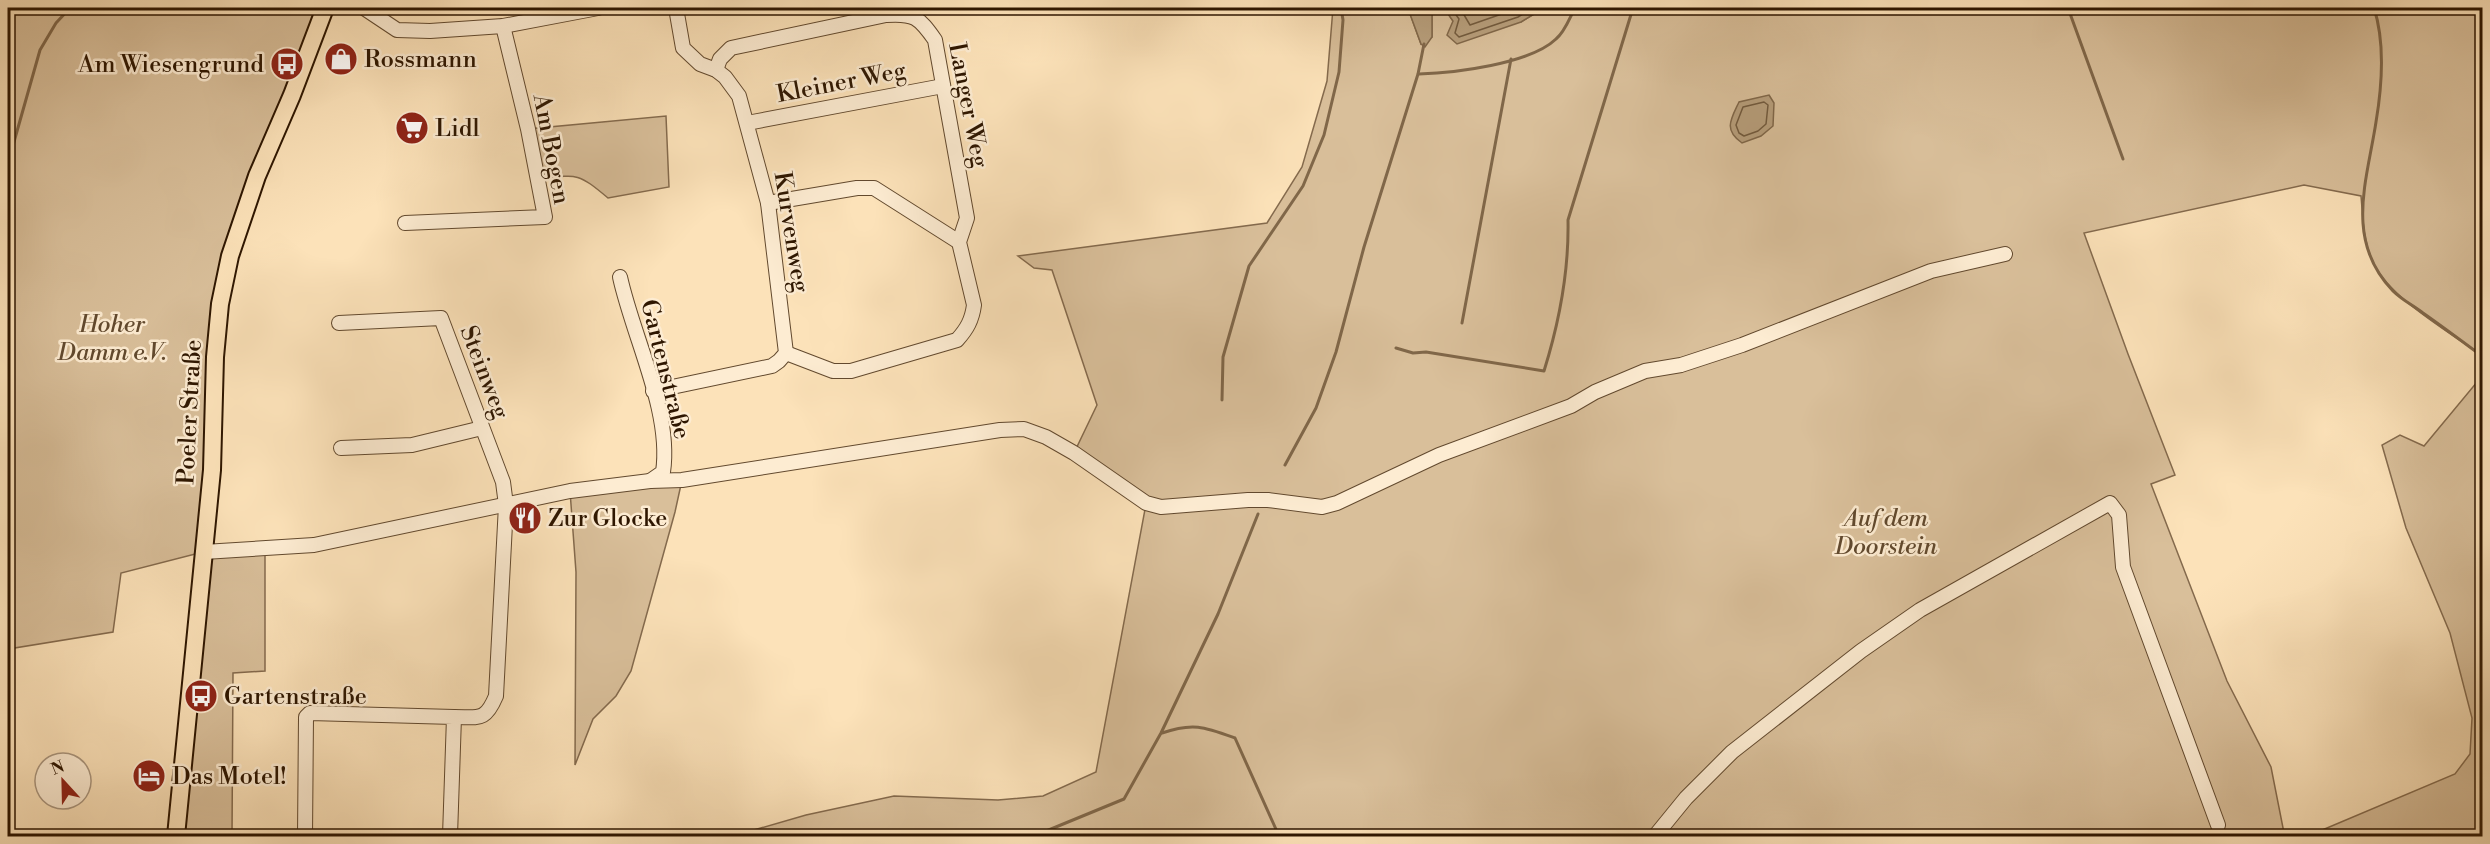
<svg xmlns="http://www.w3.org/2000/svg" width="2490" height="844" font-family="'Libre Bodoni',serif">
	<rect width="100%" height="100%" fill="#fce2b9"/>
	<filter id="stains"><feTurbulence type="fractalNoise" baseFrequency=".00333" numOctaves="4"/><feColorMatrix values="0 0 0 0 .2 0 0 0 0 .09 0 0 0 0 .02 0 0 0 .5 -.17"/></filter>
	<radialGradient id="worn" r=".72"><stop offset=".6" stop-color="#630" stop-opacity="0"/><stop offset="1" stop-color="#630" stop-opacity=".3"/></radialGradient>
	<g fill="#d9bf9a" stroke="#846a4d" stroke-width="1.5">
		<path d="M8,8H325L230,256L204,552L265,548V671L233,673L232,836H178L203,552L121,573L113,632L8,649Z"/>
		<path d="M1333,8H1411L1410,14L1421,44L1432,37V8H1444L1453,21L1521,22L1544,8H2482V356C2450,332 2392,300 2374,264C2363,243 2363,218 2361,196L2304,185L2084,233L2128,354L2175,475L2151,484L2227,681L2271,767L2284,833L2293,836H733L806,815L894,796L998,800L1043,796L1096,772L1146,504L1074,453L1097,405L1052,270L1034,268L1018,256L1267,223L1302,167L1327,81Z"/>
		<path d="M666,116L669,187L608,198C577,172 577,174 538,180L528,129Z"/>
		<path d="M2482,376V836H2308L2455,774L2470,754L2472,718L2450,633L2406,528L2382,445L2400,435L2424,446Z"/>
		<path d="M682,480L675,512L631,671L616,696L593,719L575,765L576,572L570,491Z"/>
	</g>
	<g fill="#b69d7a" stroke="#806749" stroke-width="1.5">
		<path d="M1411,8H1544L1521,22L1457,44L1447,35L1453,21L1444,8H1432V37L1425,47L1421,44L1410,14Z"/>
		<path d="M1769,95L1774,103L1773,126L1761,136L1742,143C1723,130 1731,119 1739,102Z"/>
	</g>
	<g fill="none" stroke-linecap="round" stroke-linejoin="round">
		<g stroke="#725a3d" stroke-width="1.5">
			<path d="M1451,8L1459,19L1455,33L1459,37L1518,17L1533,8"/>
			<path d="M1460,8L1470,25L1519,8"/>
			<path d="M1764,102L1768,105L1766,124L1758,131L1744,136L1739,133L1736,125L1743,107Z"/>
		</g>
		<g stroke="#806749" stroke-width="3">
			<path d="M2068,8L2123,159"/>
			<path d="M2374,8C2385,42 2382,86 2376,122C2367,181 2344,240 2393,291C2402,300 2414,306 2423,313C2443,327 2463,342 2482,356"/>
			<path d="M1419,74C1454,73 1530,64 1556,39C1565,32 1570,17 1575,8"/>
			<path d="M8,163L40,50L56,23L70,8"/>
			<path d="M1462,323L1511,59"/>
			<path d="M1396,348L1413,353L1426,352L1544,371C1559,323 1569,271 1568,220L1633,8"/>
			<path d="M1222,400L1223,357L1249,266L1303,186L1324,135L1339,72L1343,20L1341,8"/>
			<path d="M1285,465L1316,408L1336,352L1364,247L1418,74L1424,44"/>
			<path d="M1162,733C1193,722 1205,727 1235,738L1279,836"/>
			<path d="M1034,836L1124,799L1161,733L1218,614L1258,514"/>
		</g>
		<g stroke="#62492e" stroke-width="16">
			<g id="minor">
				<path d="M364,8L397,30L430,31L503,26L598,8"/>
				<path d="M716,70L720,59L731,48L886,15C914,13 919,17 935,40L967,218L959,242L974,305C972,320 967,329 957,340L851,371H833L786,353"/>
				<path d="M747,123L943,86"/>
				<path d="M768,203L857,188H874L959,242"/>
				<path d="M405,223L545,217L528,129L503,26"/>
				<path d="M620,277C633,337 672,412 663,472L650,481"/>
				<path d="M339,323L441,318L503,482L506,505L496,696C485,722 479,717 454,717"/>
				<path d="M653,391L772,366L779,361L786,353L768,203L739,96L725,77L716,70L700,64L683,48L676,8"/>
				<path d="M341,448L412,445L482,428"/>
				<path d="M204,552L314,545L570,491L650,481L682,480L1000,430L1024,429L1046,437L1074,453L1146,503L1161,507L1248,500H1268L1322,507L1337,503L1439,455L1571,406L1595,392L1645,371L1681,365L1742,345L1931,271L2005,254"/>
				<path d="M305,836L306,717L310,713L454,717L450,836"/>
				<path d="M1655,836L1686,798L1732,752L1861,651L1920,610L2110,503L2119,515L2123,567L2218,825"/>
			</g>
		</g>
		<g stroke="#2e1600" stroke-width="20">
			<path id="major" d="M176,836L212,470L215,357L220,304L230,256L257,176L292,95L325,8"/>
		</g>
		<use href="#minor" stroke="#fdecd2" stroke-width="14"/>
		<use href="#major" stroke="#fce2b9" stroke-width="16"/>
	</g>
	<defs>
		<g id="shop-disc" transform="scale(1.725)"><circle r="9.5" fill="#8f2418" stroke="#fdecd2"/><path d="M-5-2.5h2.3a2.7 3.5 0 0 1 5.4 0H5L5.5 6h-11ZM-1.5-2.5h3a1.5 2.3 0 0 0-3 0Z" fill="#fff"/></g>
		<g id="bus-disc" transform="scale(1.725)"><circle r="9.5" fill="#8f2418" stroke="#fdecd2"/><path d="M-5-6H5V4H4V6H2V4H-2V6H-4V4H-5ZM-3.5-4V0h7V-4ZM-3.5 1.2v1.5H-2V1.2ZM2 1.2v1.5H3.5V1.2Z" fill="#fff"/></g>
		<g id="supermarket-disc" transform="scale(1.725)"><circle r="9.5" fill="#8f2418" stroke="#fdecd2"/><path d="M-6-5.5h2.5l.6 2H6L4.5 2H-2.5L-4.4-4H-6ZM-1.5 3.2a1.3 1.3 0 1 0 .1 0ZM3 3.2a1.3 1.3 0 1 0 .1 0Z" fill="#fff"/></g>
		<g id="restaurant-disc" transform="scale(1.725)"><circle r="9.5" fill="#8f2418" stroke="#fdecd2"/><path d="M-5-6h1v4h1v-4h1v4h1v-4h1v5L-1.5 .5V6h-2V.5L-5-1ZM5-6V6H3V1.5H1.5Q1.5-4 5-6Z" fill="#fff"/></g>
		<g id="hotel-disc" transform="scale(1.725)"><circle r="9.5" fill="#8f2418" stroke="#fdecd2"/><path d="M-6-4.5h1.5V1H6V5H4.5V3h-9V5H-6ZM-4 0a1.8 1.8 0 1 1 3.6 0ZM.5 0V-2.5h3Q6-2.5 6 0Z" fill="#fff"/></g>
	</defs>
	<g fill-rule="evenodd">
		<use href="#shop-disc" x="341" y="59"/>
		<use href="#bus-disc" x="287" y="64"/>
		<use href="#supermarket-disc" x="412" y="128"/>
		<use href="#restaurant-disc" x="525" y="518"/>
		<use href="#bus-disc" x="201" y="696"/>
		<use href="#hotel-disc" x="149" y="776"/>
	</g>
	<g text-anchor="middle" stroke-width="5" stroke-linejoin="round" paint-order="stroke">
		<g font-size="24" fill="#2e1600" stroke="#fdecd2" text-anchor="start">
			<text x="364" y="67">Rossmann</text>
			<text x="264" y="72" text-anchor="end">Am Wiesengrund</text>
			<text x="435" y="136">Lidl</text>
			<text x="548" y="526">Zur Glocke</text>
			<text x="224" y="704">Gartenstraße</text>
			<text x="172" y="784">Das Motel!</text>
		</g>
		<g font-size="24" fill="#2e1600" stroke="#fdecd2">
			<text transform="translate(841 82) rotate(-11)" y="8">Kleiner Weg</text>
			<text transform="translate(969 105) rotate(79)" y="8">Langer Weg</text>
			<text transform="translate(552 149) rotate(79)" y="8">Am Bogen</text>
			<text transform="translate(792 232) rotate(81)" y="8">Kurvenweg</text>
			<text transform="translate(666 369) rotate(76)" y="8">Gartenstraße</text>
			<text transform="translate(485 372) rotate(69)" y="8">Steinweg</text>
			<text transform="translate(189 412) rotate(-87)" y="8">Poeler Straße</text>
		</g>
		<g font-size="24" font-style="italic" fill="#61492e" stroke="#fdecd2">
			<text x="112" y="332">Hoher<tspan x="112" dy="28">Damm e.V.</tspan></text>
			<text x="1886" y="526">Auf dem<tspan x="1886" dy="28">Doorstein</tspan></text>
		</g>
	</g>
	<rect width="2490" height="844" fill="none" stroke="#fce2b9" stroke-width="30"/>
	<rect x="9" y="9" width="2472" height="826" fill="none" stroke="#2e1600" stroke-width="3"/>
	<rect x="15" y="15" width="2460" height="814" fill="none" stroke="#2e1600" stroke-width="1.5"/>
	<g transform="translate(63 781) rotate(338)"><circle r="28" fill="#fdecd2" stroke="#aa967e" stroke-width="1.5"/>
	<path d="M0-4.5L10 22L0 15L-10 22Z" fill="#8f2418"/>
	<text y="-9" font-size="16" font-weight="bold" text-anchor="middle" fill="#2e1600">N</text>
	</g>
	<rect width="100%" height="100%" filter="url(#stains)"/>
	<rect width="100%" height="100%" fill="url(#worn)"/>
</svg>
